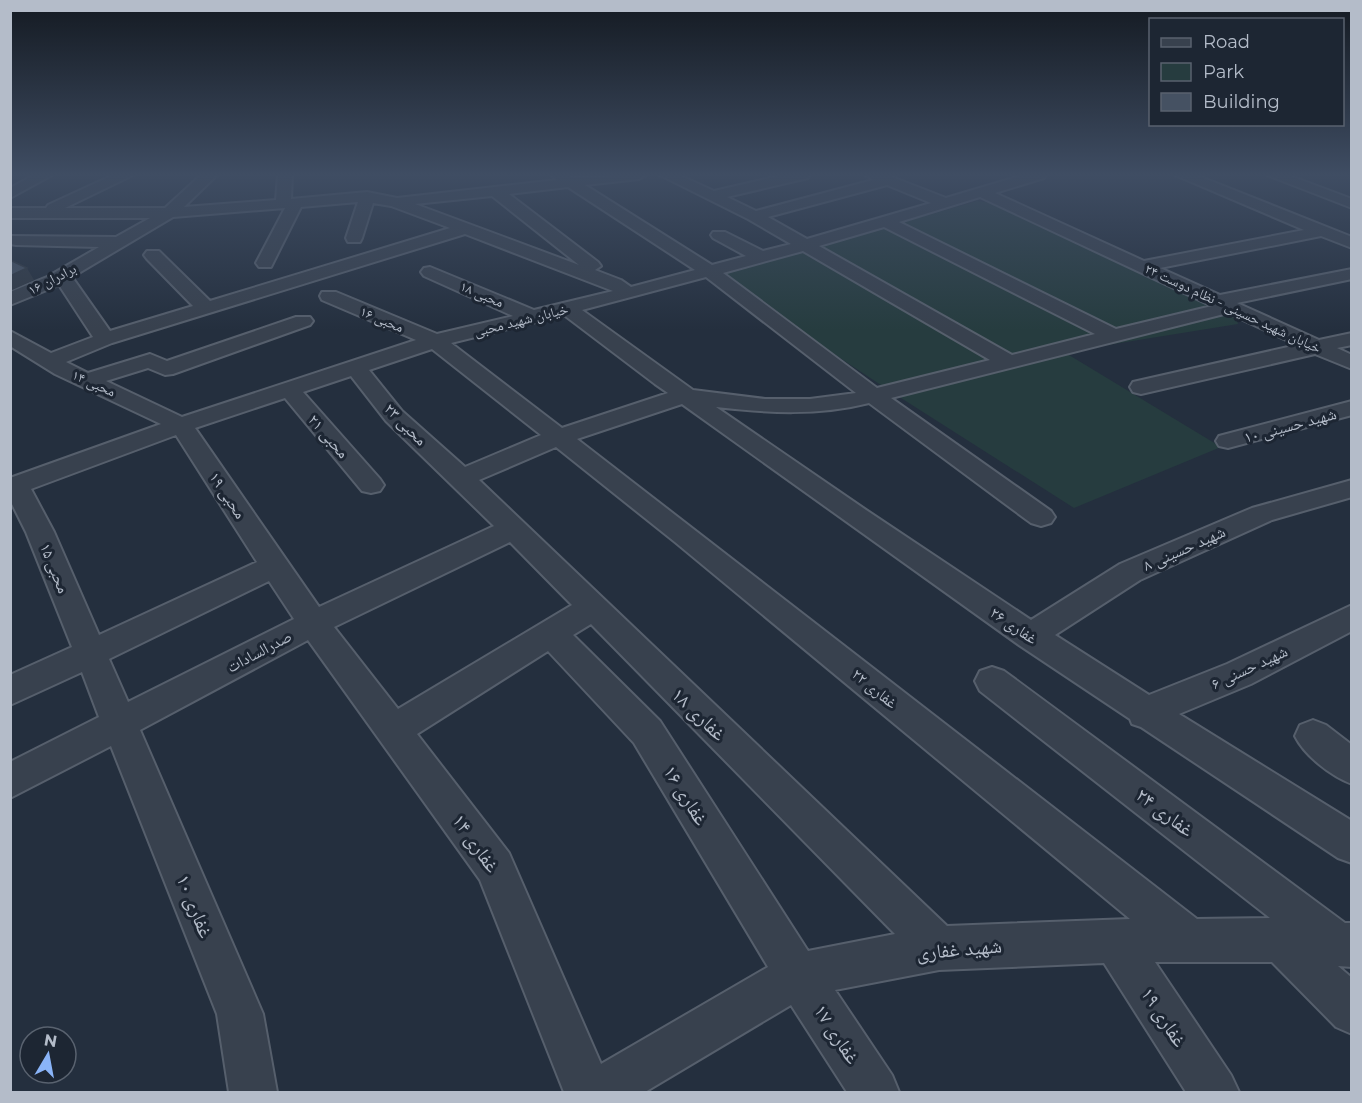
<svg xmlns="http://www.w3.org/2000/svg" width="1362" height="1103" font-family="Montserrat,'Noto Naskh Arabic',sans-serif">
	<rect width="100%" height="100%" fill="#242f3e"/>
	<path fill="#263c3f" d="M977,201L1001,204L1235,314L1238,324L1064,352L1221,447L1074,508L890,391L716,276Z"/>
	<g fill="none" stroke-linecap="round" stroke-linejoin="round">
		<g stroke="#565f6c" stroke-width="4">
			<g id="minor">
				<path d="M34,175H52L10,198V188Z"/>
				<path d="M113,175H133L65,208H165L201,175H217L184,207L276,200L278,175H292L291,199L367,192L397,198L557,180L552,175H569L573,178L646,175L639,179L585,185L712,265L746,256L713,238L711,235L713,232H725L763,251L791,244L748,219L660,175H679L714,191L783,175H810L808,178L727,197L756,211L873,180L866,175H887L946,198L1023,175H1046L1044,178L995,193L1144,261L1304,230L1175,175H1196L1352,237V248L1321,236L1160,268L1220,295L1352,269V279L1237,303L1319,340L1352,333V345L1337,348L1352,355V369L1315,354L1141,394L1133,392L1130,387L1133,382L1297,345L1228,313L891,398L1051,511L1055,517L1051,523L1041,526L1031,523L869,403C818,416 768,413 716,407L866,510L1031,620L1120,564L1252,508L1352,480V497L1272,520L1140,580L1055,635L1149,695L1227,664L1352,605V631L1251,684L1179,714L1352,821V863L1338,858L1141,727L1132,724L1130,719L1019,645L682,404L577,439L1197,919L1270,918L980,691L975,681L980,671L992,667L1004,671L1345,923H1352V967L1338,966L1352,978V1034L1336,1027L1272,962H1155L1231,1075L1239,1092H1186L1104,963L939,970L835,990L892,1075L899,1092H847L791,1005L645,1092H564L480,880L308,640L140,730L263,1014L277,1092H229L217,1014L111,746L10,798V762L99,717L82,672L10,705V675L72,647L26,532L10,500V478L161,424L55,374L10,346V331L51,353L93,337L59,285L10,305V292L47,277L99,247L16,245L10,244V236L116,237L150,218H10V208H46L48,205ZM887,185L931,203L807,239L768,217ZM568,187L695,270L631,287L621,280L595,270L601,266L598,262L509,194ZM492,196L579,265L415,204ZM980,197L1212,306L1116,329L899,222ZM358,202L346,238L348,242H360L362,238L373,203L391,206L450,228L210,301L159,251H147L144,255L147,259L193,306L110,331L72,277L173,217L285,208L256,263L259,267H271L301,207ZM884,227L1095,334L1012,355L819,246ZM465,234L613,291L534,310L430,267L424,268L421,272L424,276L513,316L437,334L336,292H322L320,296L322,300L416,340L182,417L106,381L148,368L165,375L173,374L310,325L313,321L310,317H296L167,361L150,354L88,373L66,362L112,343ZM803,251L990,360L877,388L723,273ZM706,277L856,393L810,399H765L693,390L582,310ZM564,315L655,384L668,393L562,428L451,343ZM432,349L541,435L465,467L402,411L369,370ZM351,376L386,421L494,526L319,607L195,428L285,398L362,491L371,493L380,491L384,485L380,479L303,392ZM176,435L257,562L99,635L54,532L31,489ZM556,447L675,542L1130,919L947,926L479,480ZM510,542L572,605L398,709L334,627ZM269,581L294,619L128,702L109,659ZM591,624L895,934L808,951L660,721L573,635ZM548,651L634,743L768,967L601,1064L509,853L417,734Z"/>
				<path d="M1267,175H1288L1352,199V208Z"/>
				<path d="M1352,401V415L1228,448L1219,446L1216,441L1219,436Z"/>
				<path d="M1313,720L1326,725L1352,745V784C1331,776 1305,756 1295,736L1300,725Z"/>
			</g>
		</g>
		<use href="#minor" fill="#38414e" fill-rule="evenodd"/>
	</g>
	<path fill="#303945" d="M27,268L34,280L10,291V276Z"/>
	<path fill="#455162" stroke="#303945" stroke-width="1.5" d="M10,260L27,268L10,276Z"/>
	<linearGradient id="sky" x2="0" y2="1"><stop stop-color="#141a22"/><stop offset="0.53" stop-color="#3f4d63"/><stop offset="1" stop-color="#3f4d63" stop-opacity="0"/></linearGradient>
	<rect width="1362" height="330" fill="url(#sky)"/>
	<g text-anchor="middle" stroke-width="6" stroke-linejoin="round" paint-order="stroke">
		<g font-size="14" fill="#b4bcc9" stroke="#1d2633">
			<text transform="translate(52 279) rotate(-27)" y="5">برادران ۱۶</text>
			<text transform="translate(482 294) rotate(23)" y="5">محبی ۱۸</text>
			<text transform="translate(1233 308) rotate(25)" y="5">خیابان شهید حسینی - نظام دوست ۲۴</text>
			<text transform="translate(382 319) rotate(23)" y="5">محبی ۱۶</text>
			<text transform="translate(521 320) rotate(-14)" y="5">خیابان شهید محبی</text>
			<text transform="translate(94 383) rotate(24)" y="5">محبی ۱۴</text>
		</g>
		<g font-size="16" fill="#b4bcc9" stroke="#1d2633">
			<text transform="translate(406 424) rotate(45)" y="6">محبی ۲۳</text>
			<text transform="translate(1290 425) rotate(-15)" y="6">شهید حسینی ۱۰</text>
			<text transform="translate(329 436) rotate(49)" y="6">محبی ۲۱</text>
			<text transform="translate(228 495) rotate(56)" y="6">محبی ۱۹</text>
			<text transform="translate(1184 548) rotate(-24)" y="6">شهید حسینی ۸</text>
			<text transform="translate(55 568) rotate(68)" y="6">محبی ۱۵</text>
			<text transform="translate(1014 625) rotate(34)" y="6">غفاری ۲۶</text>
			<text transform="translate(259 651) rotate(-28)" y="6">صدرالسادات</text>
			<text transform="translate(1249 667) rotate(-25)" y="6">شهید حسنی ۶</text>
			<text transform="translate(875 688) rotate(39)" y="6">غفاری ۲۲</text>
		</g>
		<g font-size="20" fill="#b4bcc9" stroke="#1d2633">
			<text transform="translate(699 714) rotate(44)" y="7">غفاری ۱۸</text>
			<text transform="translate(686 795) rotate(58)" y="7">غفاری ۱۶</text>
			<text transform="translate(1165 812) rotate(37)" y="7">غفاری ۲۴</text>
			<text transform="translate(476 843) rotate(55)" y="7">غفاری ۱۴</text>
			<text transform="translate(195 906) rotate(68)" y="7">غفاری ۱۰</text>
			<text transform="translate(959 949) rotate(-5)" y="7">شهید غفاری</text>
			<text transform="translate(1164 1017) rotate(57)" y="7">غفاری ۱۹</text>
			<text transform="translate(837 1034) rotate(57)" y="7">غفاری ۱۷</text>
		</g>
	</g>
	<rect width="1362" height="1103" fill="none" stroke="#b4bcc9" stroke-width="24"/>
	<rect x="1149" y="18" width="195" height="108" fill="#1d2633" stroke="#59626f" stroke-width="1.5"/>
	<rect x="1161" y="38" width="30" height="9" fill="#38414e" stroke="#59626f" stroke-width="1.5"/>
	<text x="1203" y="48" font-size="18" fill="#b4bcc9">Road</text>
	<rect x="1161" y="63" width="30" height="18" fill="#263c3f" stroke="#59626f" stroke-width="1.5"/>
	<text x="1203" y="78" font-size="18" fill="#b4bcc9">Park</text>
	<rect x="1161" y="93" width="30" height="18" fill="#455162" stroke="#59626f" stroke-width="1.5"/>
	<text x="1203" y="108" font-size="18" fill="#b4bcc9">Building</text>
	<g transform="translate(48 1055) rotate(10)"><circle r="28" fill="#1d2633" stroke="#59626f" stroke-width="1.5"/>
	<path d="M0-4.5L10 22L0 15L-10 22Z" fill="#8ab4f8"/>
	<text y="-9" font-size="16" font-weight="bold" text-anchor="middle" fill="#b4bcc9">N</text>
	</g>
</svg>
